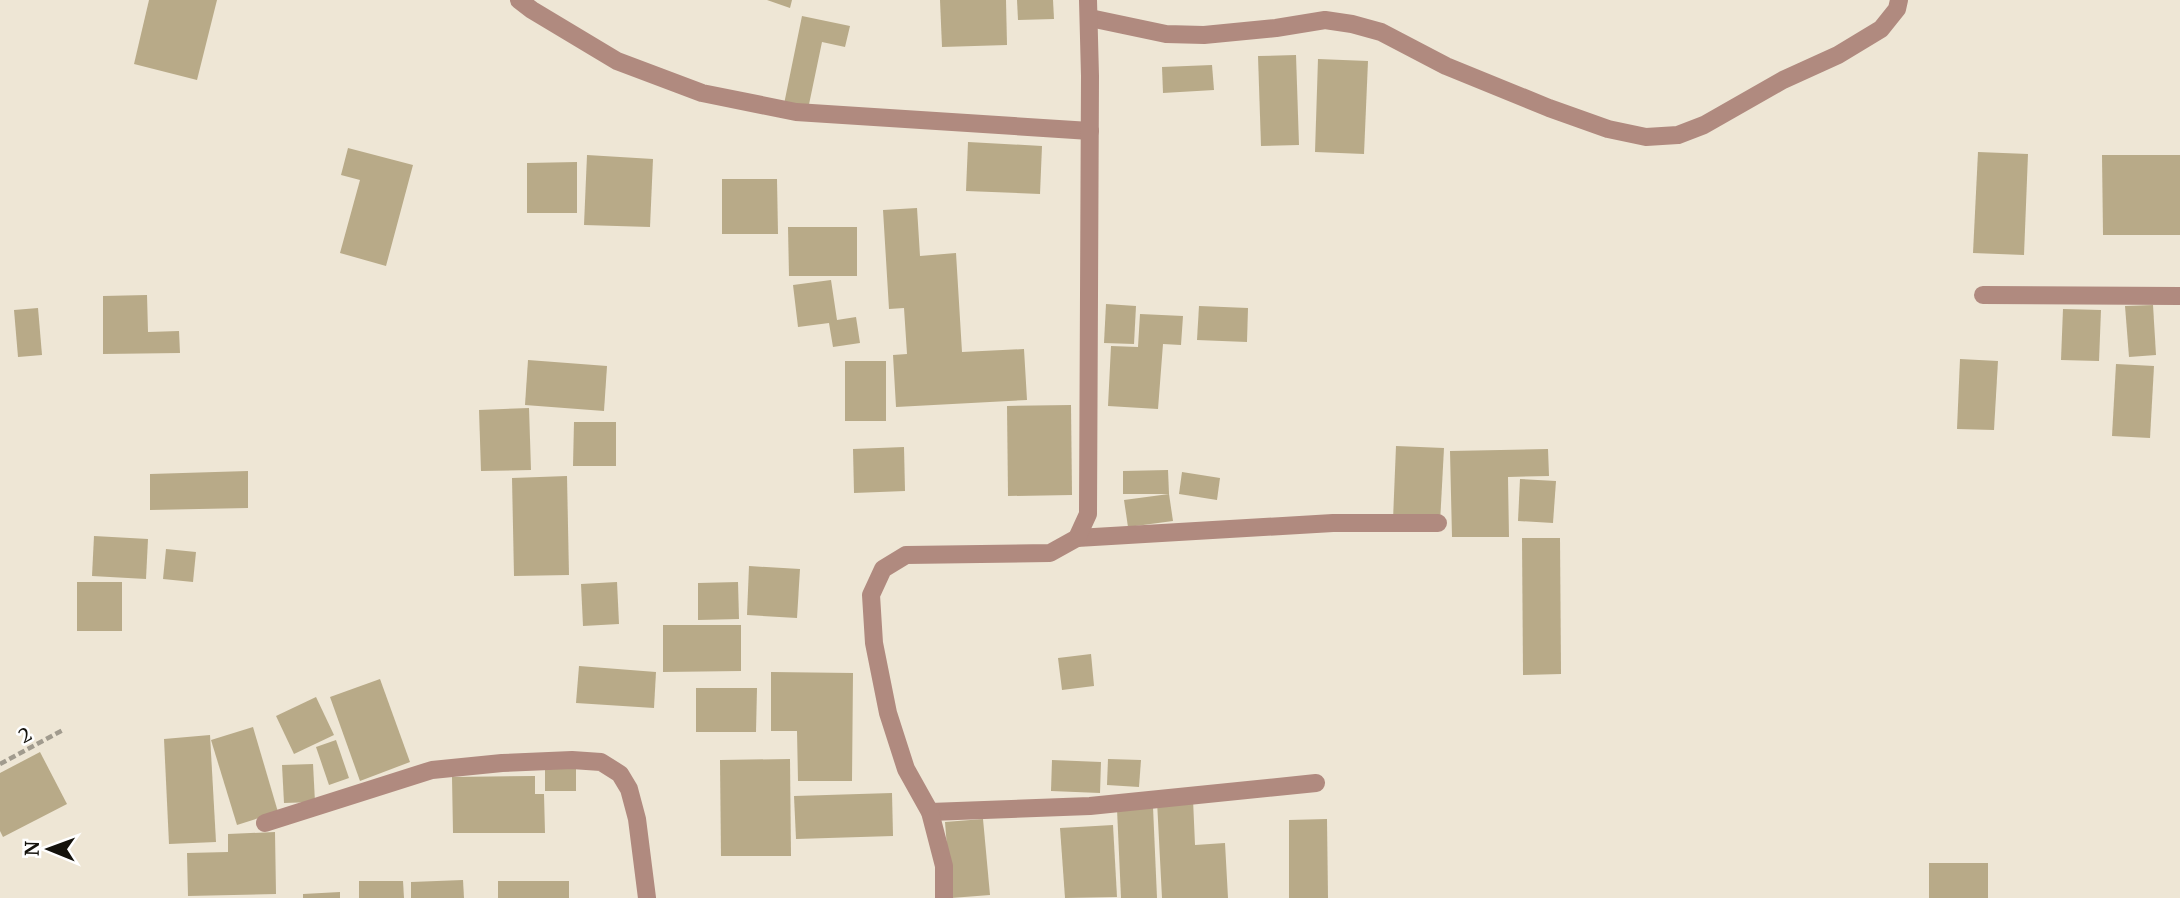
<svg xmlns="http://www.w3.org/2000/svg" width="2180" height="898" font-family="Merriweather,serif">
	<rect width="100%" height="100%" fill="#eee6d5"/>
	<g fill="#b8aa88">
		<path d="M149,0H217L197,80L134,64Z"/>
		<path d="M767,0H792L790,8Z"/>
		<path d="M940,0H1006L1007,45L942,47Z"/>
		<path d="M1017,0H1053L1054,19L1018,20Z"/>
		<path d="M802,16L850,26L845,47L822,42L807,114L783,109Z"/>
		<path d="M1296,55L1299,145L1261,146L1258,56Z"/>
		<path d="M1318,59L1368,61L1364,154L1315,152Z"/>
		<path d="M1212,65L1214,90L1163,93L1162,67Z"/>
		<path d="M968,142L1042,146L1040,194L966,191Z"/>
		<path d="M348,148L413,165L386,266L340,253L360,180L341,175Z"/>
		<path d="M1978,152L2028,154L2024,255L1973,253Z"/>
		<path d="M587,155L653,159L650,227L584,225Z"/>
		<path d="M2102,155H2180V235H2103Z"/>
		<path d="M577,162V213H527V163Z"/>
		<path d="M722,179H777L778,234H722Z"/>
		<path d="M917,208L920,256L956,253L962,352L1024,349L1027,400L896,407L893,355L907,354L904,308L889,309L883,210Z"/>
		<path d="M788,227H857V276H789Z"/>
		<path d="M831,280L837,320L856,317L860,343L833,347L829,323L798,327L793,285Z"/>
		<path d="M147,295L148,332L179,331L180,353L103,354V296Z"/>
		<path d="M1106,304L1136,306L1134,344L1104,343Z"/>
		<path d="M2153,305L2156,355L2129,357L2125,306Z"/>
		<path d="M1199,306L1248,308L1247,342L1197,340Z"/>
		<path d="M38,308L42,355L18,357L14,310Z"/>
		<path d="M2063,309L2101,310L2099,361L2061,360Z"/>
		<path d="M1140,314L1183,316L1181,345L1163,344L1158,409L1108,406L1111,346L1138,347Z"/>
		<path d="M1960,359L1998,361L1994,430L1957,429Z"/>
		<path d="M528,360L607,366L604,411L525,405Z"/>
		<rect x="845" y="361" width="41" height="60"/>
		<path d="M2116,364L2154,366L2150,438L2112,436Z"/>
		<path d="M1071,405L1072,495L1008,496L1007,406Z"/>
		<path d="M529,408L531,470L481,471L479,410Z"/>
		<path d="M574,422H616V466H573Z"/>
		<path d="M1396,446L1444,448L1440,523L1393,520Z"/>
		<path d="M904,447L905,491L854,493L853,449Z"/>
		<path d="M1548,449L1549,476L1508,477L1509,537H1452L1450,451Z"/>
		<path d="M1168,470L1169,494H1123V471Z"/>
		<path d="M248,471V508L150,510V474Z"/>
		<path d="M1182,472L1220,478L1217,500L1179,494Z"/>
		<path d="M567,476L569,575L514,576L512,478Z"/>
		<path d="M1520,479L1556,481L1553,523L1518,521Z"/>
		<path d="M1169,494L1173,521L1128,527L1124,500Z"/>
		<path d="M94,536L148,539L146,579L92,576Z"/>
		<path d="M1522,538H1560L1561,674L1523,675Z"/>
		<path d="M166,549L196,552L193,582L163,579Z"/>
		<path d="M749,566L800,569L797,618L747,615Z"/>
		<rect x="77" y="582" width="45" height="49"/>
		<path d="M617,582L619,624L583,626L581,584Z"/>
		<path d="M738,582L739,619L698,620V583Z"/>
		<path d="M663,625H741V671L663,672Z"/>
		<path d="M1091,654L1094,686L1062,690L1058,658Z"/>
		<path d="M579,666L656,672L654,708L576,703Z"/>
		<path d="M771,672L853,673L852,781H798L797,731H771Z"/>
		<path d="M380,679L410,762L360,781L330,697Z"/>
		<path d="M696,688H757L756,732H696Z"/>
		<path d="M316,697L334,735L294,754L276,716Z"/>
		<path d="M253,727L278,812L237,825L211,740Z"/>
		<path d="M210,735L216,842L169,844L164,739Z"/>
		<path d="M336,740L349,778L329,785L316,747Z"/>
		<path d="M40,752L67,804L3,837L0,831V773Z"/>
		<path d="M790,759L791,856H721L720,760Z"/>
		<path d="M1108,759L1141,760L1139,787L1107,785Z"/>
		<path d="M1052,760L1101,762L1100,793L1051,791Z"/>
		<path d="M313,764L315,802L284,803L282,765Z"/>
		<rect x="545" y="768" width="31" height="23"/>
		<path d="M535,776V794H544L545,833H453L452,777Z"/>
		<path d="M892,793L893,836L796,839L794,796Z"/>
		<path d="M1193,799L1195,845L1225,843L1228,898H1162L1157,801Z"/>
		<path d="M1153,807L1157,898H1121L1117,809Z"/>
		<path d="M983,819L990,895L951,898L945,822Z"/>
		<path d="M1327,819L1328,898H1289V820Z"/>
		<path d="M1113,825L1117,897L1065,898L1060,828Z"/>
		<path d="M275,832L276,894L188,896L187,853L228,852V834Z"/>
		<rect x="1929" y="863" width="59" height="35"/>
		<path d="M463,880L464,898H411V882Z"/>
		<path d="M359,881H403L404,898H359Z"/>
		<rect x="498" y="881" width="71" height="17"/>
		<path d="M340,892V898H303V894Z"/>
	</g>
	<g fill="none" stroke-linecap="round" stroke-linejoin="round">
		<path stroke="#a19b8e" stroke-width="4.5" stroke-dasharray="7 3.5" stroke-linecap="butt" d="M0,764L63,730"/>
		<g stroke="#b08a7f" stroke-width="18">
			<path d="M519,0L532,10L617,61L702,93L796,112L1090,131"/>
			<path d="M1090,18L1166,34L1204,35L1276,28L1325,20L1352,24L1381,32L1446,66L1549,108L1608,129L1646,137L1678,135L1704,125L1783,80L1838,55L1881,29L1897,9L1899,0"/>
			<path d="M1983,295L2180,296"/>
			<path d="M1077,538L1333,523H1438"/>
			<path d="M930,812L1090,806L1316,783"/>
			<path d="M265,823L432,770L502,763L572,760L601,762L620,774L629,789L637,819L647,898"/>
			<path d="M944,898V866L930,812L906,769L888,713L874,643L871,595L883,569L906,555L1050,553L1077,538L1088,514L1090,76L1088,0"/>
		</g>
	</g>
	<g text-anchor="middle" stroke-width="5" stroke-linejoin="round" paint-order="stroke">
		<g font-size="19" fill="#14120c" stroke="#fff">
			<text transform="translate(25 735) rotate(-29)" y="7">2</text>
		</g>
	</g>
	<g transform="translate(49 849) rotate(271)" stroke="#ffffff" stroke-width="5" paint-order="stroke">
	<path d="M0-5L12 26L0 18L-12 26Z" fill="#14120c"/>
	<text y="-10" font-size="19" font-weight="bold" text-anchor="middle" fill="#14120c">N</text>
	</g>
</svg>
